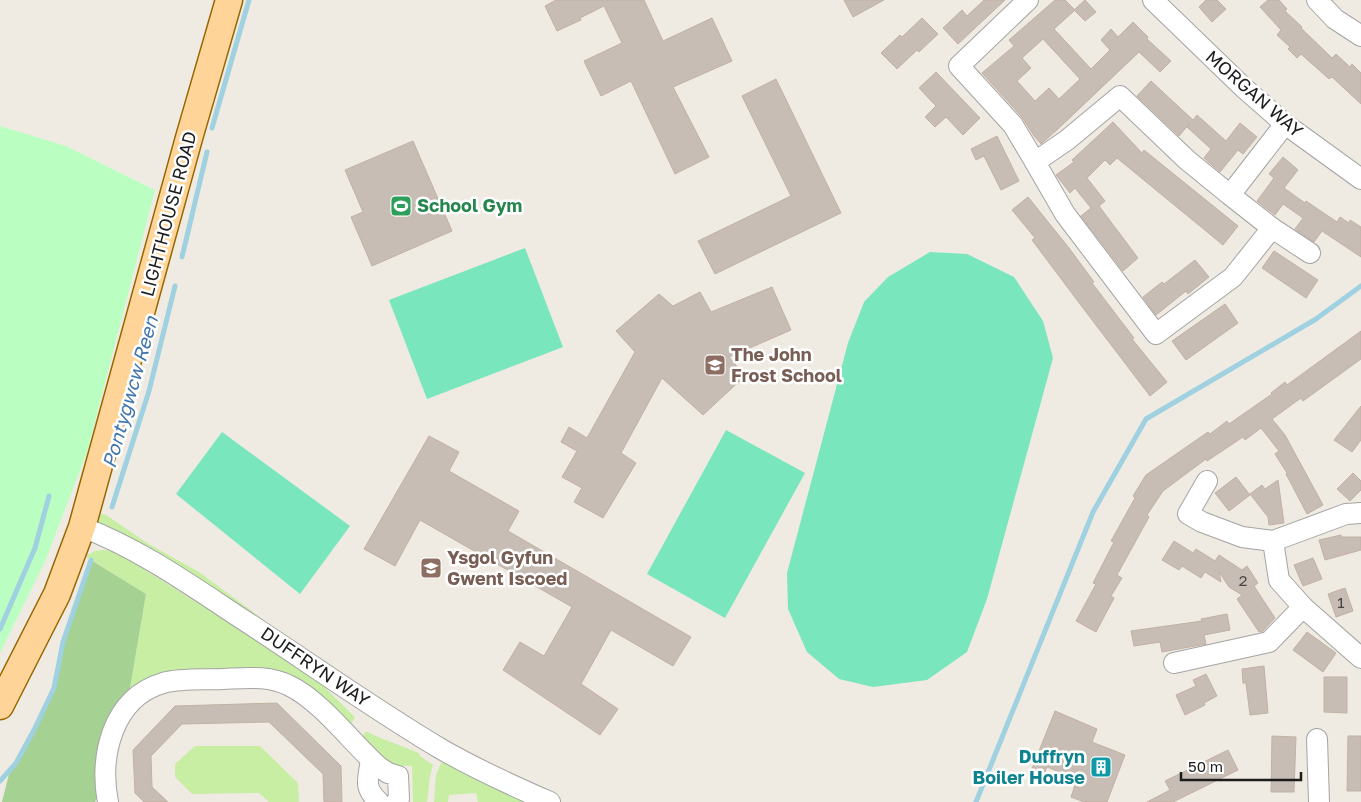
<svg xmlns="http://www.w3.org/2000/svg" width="1361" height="802" font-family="'Golos Text',sans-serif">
	<rect width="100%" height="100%" fill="#efebe2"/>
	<g fill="#c7eea3">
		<path d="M97,513L106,515L147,543L199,572L296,644L396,708H389L104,527L97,522L95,519Z"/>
		<path d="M103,550L111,551L126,558L244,632L319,682L355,717L349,728L294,681L129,694L146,594L85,556L95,551Z"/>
		<path d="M365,732H368L378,737L419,753L420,756L433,765L430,776L427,802H413L412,766H394L361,740Z"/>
		<path d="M195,746H260L298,783L299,802H269L259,793L192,794L175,777V764Z"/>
		<path d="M445,762L526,802H478L476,793L449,795L448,802H434L436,775L441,763Z"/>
	</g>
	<path fill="#a5d293" d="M91,560L146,594L129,694L99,793L95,802H2L10,770L16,763L34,730L54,688L63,642Z"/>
	<path fill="#bbfec1" d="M0,126L66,146L155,190L87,452L46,559L0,653Z"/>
	<g fill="#79e6bd">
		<path d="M525,248L563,347L427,399L389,300Z"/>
		<path d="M930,252L967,254L1014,277L1043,321L1053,358L987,599L967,652L927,680L873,687L839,679L807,652L788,609L787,573L848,343L864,302L888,277Z"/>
		<path d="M726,430L805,473L725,618L647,574Z"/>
		<path d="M222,432L350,526L300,594L176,494Z"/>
	</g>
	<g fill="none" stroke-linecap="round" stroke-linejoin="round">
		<g stroke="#9fd1e1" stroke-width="5">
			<path d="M212,128L249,0"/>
			<path d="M182,257L207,152"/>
			<path d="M112,507L149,391L175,286"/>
			<path d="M0,629L35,548L49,496"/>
			<path d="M0,781L16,763L34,730L54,688L63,642L91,560"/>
			<path d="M976,802L1093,512L1146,419L1316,319L1361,286"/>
		</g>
	</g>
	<g fill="#c8bdb5" stroke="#c2b1a3" fill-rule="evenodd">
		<path d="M556,0H644L663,41L712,18L732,61L673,87L709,157L675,174L631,81L601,96L584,61L622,43L604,6L580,18L581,20L557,31L545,6Z"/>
		<path d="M844,0H884L853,17Z"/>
		<path d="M984,0H1005L958,44L943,28L962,10L967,16Z"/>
		<path d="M1055,0H1065L1075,10L1054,29L1091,69L1110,50L1101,40L1111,29L1118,37L1133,22L1148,37L1147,39L1171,61L1160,72L1139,52L1058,129L1041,144L1034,136L1022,117L982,73L1014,46L1009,40ZM1043,39L1080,79L1059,99L1049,88L1035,101L1017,81L1031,68L1022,58Z"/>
		<path d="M1085,0L1096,12L1085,21L1074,10Z"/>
		<path d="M1206,0H1217L1226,9L1212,22L1199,7Z"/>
		<path d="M1268,0H1279L1287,9L1285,11L1302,27L1301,28L1332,58L1336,54L1350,67L1352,64L1361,73V104L1332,77L1329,79L1301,54L1297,58L1288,49L1290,47L1277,35L1281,30L1260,7Z"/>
		<path d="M922,18L938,34L919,52L917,50L897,69L881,53L900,35L902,37Z"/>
		<path d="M936,72L980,118L963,135L946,117L935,127L925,117L936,106L919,88Z"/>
		<path d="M776,79L841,213L715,274L698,241L791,196L742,96Z"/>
		<path d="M1151,81L1193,120L1197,115L1226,141L1240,123L1257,137L1243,154L1238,150L1220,172L1204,158L1211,149L1187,127L1190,123L1179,136L1137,96Z"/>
		<path d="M1113,122L1142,153L1144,150L1238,226L1223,245L1117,158L1110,165L1105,160L1087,178L1105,201L1099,206L1138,258L1123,271L1081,216L1091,208L1075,188L1070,193L1056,175L1074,162L1072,160Z"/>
		<path d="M997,136L1019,181L1001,190L984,156L976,160L971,149Z"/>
		<path d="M413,141L452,231L372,266L351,217L363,212L345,170Z"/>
		<path d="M1283,157L1298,170L1284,188L1305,203L1306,201L1337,222L1340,217L1349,223L1350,220L1361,227V257L1322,231L1314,242L1295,229L1303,218L1283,204L1275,215L1257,201L1274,178L1269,174Z"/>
		<path d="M1028,197L1069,248L1094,282L1092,283L1134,338L1132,339L1167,382L1150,396L1083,308L1032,240L1035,238L1012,210Z"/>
		<path d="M1274,251L1318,280L1306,298L1262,268Z"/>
		<path d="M1195,260L1209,277L1188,294L1186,291L1156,315L1143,297L1162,282L1164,284Z"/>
		<path d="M772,287L791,330L729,357L745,376L703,415L662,378L621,453L636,463L603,518L574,502L582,488L562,477L577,451L561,442L569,427L587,438L635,352L616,331L659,294L673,306L700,292L711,312Z"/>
		<path d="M1225,304L1238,323L1186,360L1172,341Z"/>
		<path d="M1361,331V359L1303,401L1301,398L1272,419L1285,435L1323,505L1307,514L1286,474L1287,473L1275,454L1279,451L1261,428L1245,440L1243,437L1207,461L1206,459L1163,491L1147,515L1149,517L1117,575L1122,578L1111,596L1114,598L1096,632L1076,621L1096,584L1093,583L1114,542L1111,541L1135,498L1133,496L1146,475L1208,432L1210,434L1227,421L1229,424L1272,394L1271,393L1285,382L1287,385Z"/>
		<path d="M1361,406V440L1352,452L1334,440Z"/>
		<path d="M429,436L459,452L449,471L519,511L508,531L691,637L673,666L611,630L581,684L618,709L600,735L503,670L520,642L544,656L572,607L420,520L395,566L364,549Z"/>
		<path d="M1353,473L1361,481V490L1350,501L1337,489Z"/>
		<path d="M1236,477L1250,495L1229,511L1215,493Z"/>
		<path d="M1278,480L1284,523L1269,525L1268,517L1250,494L1262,485L1265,489Z"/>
		<path d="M1341,535V537H1361V550L1325,560L1319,540Z"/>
		<path d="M1174,541L1193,553L1196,549L1215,561L1219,555L1242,570L1247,566L1258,583L1254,586L1275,618L1263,631L1259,632L1237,599L1242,595L1229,587L1219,572L1221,582L1205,572L1201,578L1182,566L1179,570L1162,560Z"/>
		<path d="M1313,558L1322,579L1303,586L1294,565Z"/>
		<path d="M1345,588L1353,611L1336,617L1328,594Z"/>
		<path d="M1227,614L1230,630L1204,635L1206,644L1162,652L1160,642L1134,646L1131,631L1202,621L1201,619Z"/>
		<path d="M1307,632L1336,653L1323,672L1293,650Z"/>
		<path d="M1264,666L1268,713L1250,715L1246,683H1243L1242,669Z"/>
		<path d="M1206,674L1217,696L1204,703L1205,705L1185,715L1176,695L1196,686L1193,680Z"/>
		<path d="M1324,677H1347V713L1324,712Z"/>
		<path d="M277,703L341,766L342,802H324L323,774L269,722L182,724L151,756L152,787L168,802H144L135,793L133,750L175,706Z"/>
		<path d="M1055,711L1097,729L1092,742L1125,755L1107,802H1084L1071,797L1077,779L1047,767L1041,781L1029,776Z"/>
		<path d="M1272,736L1296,737L1294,792H1271Z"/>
		<path d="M1348,736H1361V791H1347Z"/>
		<path d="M1228,750L1238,770L1173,802H1147L1170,790L1165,781Z"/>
	</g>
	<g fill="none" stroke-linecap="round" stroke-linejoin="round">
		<g stroke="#a4a4a4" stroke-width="22">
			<g id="minor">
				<path d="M1028,0L959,66L1013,125L1035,162"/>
				<path d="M1153,0L1244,88L1285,124L1361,179"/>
				<path d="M1317,0L1335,19L1361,36"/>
				<path d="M1230,195L1187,160L1120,96L1067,140L1035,162L1065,214L1156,334L1233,277L1272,228L1230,195L1285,124"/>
				<path d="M1272,228L1310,253"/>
				<path d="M1207,481L1188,514L1202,522L1242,537L1273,541L1346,514L1361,513"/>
				<path d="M82,527C138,548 189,584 239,617C307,661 372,708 441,749C476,769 513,786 550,802"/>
				<path d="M1273,541L1279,580L1303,607L1361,658"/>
				<path d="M1174,663L1269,642L1303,607"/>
				<path d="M1317,739L1319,802"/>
				<path d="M371,760C368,780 363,787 379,802"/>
				<path d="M108,802C99,757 112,698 163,683C182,678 203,680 223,679C246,678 269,675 290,686C321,701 352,743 379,767L388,773L398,776L399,799L396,802"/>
			</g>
		</g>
		<g stroke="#976700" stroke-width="29">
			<path id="major" d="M0,706L57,594L82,527L189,138L229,0"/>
		</g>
		<use href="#minor" stroke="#fff" stroke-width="20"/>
		<use href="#major" stroke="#ffd498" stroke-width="26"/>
	</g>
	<defs>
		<g id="stadium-square" transform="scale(1.125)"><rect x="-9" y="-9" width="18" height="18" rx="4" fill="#2e9e5b" stroke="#fff"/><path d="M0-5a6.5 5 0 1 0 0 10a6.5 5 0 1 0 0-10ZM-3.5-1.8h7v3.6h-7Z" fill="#fff"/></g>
		<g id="school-square" transform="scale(1.125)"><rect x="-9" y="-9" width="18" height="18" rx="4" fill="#8d6e63" stroke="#fff"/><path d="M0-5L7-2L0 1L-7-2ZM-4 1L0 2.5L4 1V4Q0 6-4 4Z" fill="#fff"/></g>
		<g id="building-square" transform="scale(1.125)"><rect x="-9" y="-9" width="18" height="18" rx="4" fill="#0f9aa8" stroke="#fff"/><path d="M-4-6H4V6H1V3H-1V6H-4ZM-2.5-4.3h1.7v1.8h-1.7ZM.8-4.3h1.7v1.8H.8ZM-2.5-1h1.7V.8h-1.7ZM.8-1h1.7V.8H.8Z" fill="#fff"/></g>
	</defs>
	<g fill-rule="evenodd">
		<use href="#stadium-square" x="401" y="206"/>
		<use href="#school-square" x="715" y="365"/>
		<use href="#school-square" x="431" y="568"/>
		<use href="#building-square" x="1101" y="767"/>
	</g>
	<g text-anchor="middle" stroke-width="5" stroke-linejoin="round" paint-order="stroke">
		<g font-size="15" fill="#484543">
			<text x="1243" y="586">2</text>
			<text x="1341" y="608">1</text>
		</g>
		<g font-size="18" fill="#1d1d1d" stroke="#fff">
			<text transform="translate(1254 94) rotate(41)" y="6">MORGAN WAY</text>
			<text transform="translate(169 214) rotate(-75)" y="6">LIGHTHOUSE ROAD</text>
			<text transform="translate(315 667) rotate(34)" y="6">DUFFRYN WAY</text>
		</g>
		<g font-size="18" font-weight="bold" fill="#27864d" stroke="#fff" text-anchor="start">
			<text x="417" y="212">School Gym</text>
		</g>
		<g font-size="18" font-weight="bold" fill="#785e54" stroke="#fff" text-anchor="start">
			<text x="731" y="361">The John<tspan x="731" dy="21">Frost School</tspan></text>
			<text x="447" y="564">Ysgol Gyfun<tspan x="447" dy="21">Gwent Iscoed</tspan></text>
		</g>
		<g font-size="18" font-weight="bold" fill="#0d838f" stroke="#fff" text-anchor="end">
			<text x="1085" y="763">Duffryn<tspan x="1085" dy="21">Boiler House</tspan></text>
		</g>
		<g font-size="19" font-style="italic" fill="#4075ad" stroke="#fff">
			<text transform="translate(130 392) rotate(-74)" y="7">Pontygwcw Reen</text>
		</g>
	</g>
	<path d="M1181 772v8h120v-8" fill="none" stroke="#1d1d1d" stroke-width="2.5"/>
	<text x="1188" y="772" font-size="15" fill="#1d1d1d" stroke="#ffffff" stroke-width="4" paint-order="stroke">50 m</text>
</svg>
